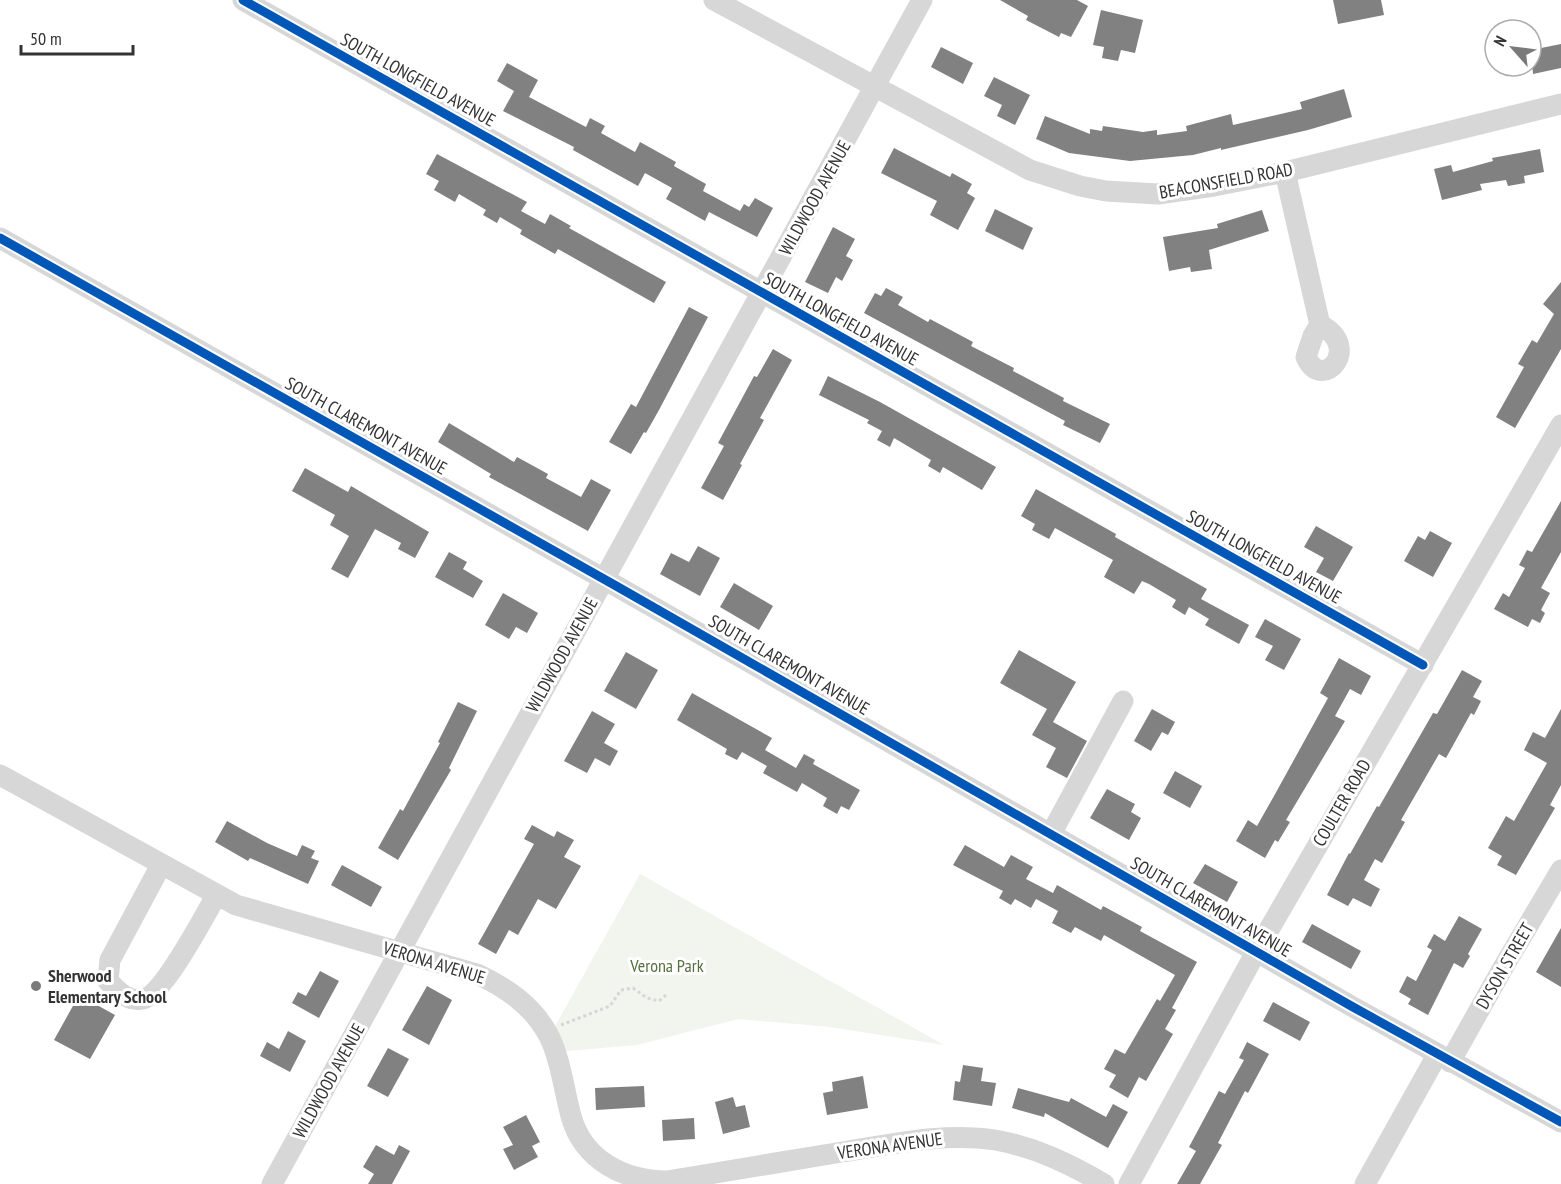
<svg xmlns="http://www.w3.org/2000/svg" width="1561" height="1184" font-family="'PT Sans Narrow',sans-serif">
	<rect width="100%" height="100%" fill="#fff"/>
	<path fill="#f1f5ed" d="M640,874L944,1045L830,1027L738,1019L637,1045L555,1052L549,1037Z"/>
	<g fill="#818181">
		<path d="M1000,0H1077L1088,6L1071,37L1061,33L1059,37L1026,20L1028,16Z"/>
		<path d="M1333,0H1381L1384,15L1338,24Z"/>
		<path d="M1101,10L1143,20L1135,53L1121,50L1118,61L1102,58L1104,47L1093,45Z"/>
		<path d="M1561,44V68L1533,74L1531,50Z"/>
		<path d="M941,47L973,63L963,84L931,67Z"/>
		<path d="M507,63L538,80L529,97L586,127L590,118L605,126L601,133L635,152L640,142L676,162L674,166L706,184L703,191L740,211L744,204L749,207L755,198L773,208L757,237L709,212L705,221L666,199L672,188L645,173L638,186L573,150L574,147L503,111L514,91L497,81Z"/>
		<path d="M994,77L1030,95L1015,125L997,116L1002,105L984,96Z"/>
		<path d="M1344,89L1352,117L1308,130L1221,150V148L1193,155L1130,161L1069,153L1036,139L1045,116L1090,134V129L1102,131L1103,126L1143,132L1157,130V135L1187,131L1186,126L1231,114L1233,125L1302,109L1300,102Z"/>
		<path d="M894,148L950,177L952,173L972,184L967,193L975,198L958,230L930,215L937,201L881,173Z"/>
		<path d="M1540,149L1544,172L1524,176L1525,183L1508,186L1506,180L1480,184L1482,190L1442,200L1434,169L1451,165L1453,172L1493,161L1492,158Z"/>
		<path d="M437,154L527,202L521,211L545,224L550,214L571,226L569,228L666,282L654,303L558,249L555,254L520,234L522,230L500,217L497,223L483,215L486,210L459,194L455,202L434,190L439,181L426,174Z"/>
		<path d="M995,209L1033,228L1023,250L985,231Z"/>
		<path d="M1262,210L1269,231L1209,250L1212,269L1191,272L1190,267L1169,271L1163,237L1218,228L1217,224Z"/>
		<path d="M833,227L855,239L846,256L853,260L842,281L836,277L828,293L805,282Z"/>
		<path d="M1561,282V349L1515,428L1496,417L1524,367L1518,364L1532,340L1537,343L1554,314L1543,304Z"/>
		<path d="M886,288L903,297L898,305L928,322L930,319L973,342L971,346L1014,368L1013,371L1064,398L1063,401L1110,424L1100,443L1063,425L1065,421L864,313L875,293L881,296Z"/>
		<path d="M689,307L708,317L659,410L646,433L644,432L631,454L609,442L631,404L636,407Z"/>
		<path d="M773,349L792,360L760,418L764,420L740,464L742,465L723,500L701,488L724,446L718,443L754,376L757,377Z"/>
		<path d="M828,376L880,402L996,467L982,490L943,467L940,473L928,466L931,460L894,438L890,447L877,440L882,431L867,423L869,420L819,395Z"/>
		<path d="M449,423L514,462L517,457L548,474L546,478L581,497L591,479L611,490L588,531L489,477L491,474L438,442Z"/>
		<path d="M305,468L348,492L351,486L429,532L415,558L398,549L401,543L375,529L348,578L331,569L349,536L330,525L335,515L292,491Z"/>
		<path d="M1036,489L1116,534L1115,537L1207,589L1201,599L1249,625L1239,644L1205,625L1209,619L1189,607L1185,615L1172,607L1176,600L1149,584L1142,581L1134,594L1104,577L1113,560L1055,528L1049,539L1032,530L1035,524L1021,516Z"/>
		<path d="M1561,501V552L1541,588L1550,593L1541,610L1545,613L1540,623L1532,619L1528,627L1494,609L1503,593L1509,597L1525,568L1519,565L1527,550L1532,552Z"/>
		<path d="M1316,526L1353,547L1333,581L1316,572L1324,558L1304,547Z"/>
		<path d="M1430,531L1452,543L1433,577L1404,561L1418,536L1425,540Z"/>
		<path d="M698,546L720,558L700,596L660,574L671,553L689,562Z"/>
		<path d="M449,552L467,562L463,569L483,581L473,598L435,577Z"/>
		<path d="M734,583L773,606L759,630L720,607Z"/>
		<path d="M503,593L538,613L527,633L516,627L509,639L485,625Z"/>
		<path d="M1265,619L1301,639L1284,670L1265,660L1273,646L1255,637Z"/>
		<path d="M1019,650L1076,682L1053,722L1087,741L1067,778L1046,767L1056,748L1032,735L1047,709L1000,683Z"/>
		<path d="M626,652L658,670L636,709L604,691Z"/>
		<path d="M1339,658L1371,676L1361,695L1350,689L1335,716L1345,721L1286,820L1290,822L1278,842L1275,840L1265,858L1236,841L1248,820L1257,826L1274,796L1328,698L1320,693Z"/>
		<path d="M1462,670L1482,681L1473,697L1481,701L1474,715L1471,713L1446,758L1439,754L1401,820L1405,822L1382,863L1375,859L1364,880L1380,889L1371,907L1353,898L1348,906L1327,895L1349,853L1350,854L1377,806L1379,807L1433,713L1437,714Z"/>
		<path d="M692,693L772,738L765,750L796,768L804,754L815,760L813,764L860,790L849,810L841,806L837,814L823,806L827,798L802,783L797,792L763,773L767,766L742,752L737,760L725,754L727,749L677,720Z"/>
		<path d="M458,702L477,711L449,768L451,770L398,860L378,848L400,809L403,811L440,743L438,742Z"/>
		<path d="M1152,709L1175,722L1168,735L1162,732L1151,751L1134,741Z"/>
		<path d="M1561,709V785L1550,805L1555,808L1516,875L1497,865L1502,856L1488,848L1506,816L1514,821L1547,763L1524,750L1533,732L1545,738Z"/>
		<path d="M592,711L615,724L604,743L618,751L610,766L595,758L587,773L564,761Z"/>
		<path d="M1175,771L1202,786L1190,808L1163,793Z"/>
		<path d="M1107,789L1135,804L1131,812L1141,818L1129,840L1090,818Z"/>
		<path d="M227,821L267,843L297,856L302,845L315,851L311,858L319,861L308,884L250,858L248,861L215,842Z"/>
		<path d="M532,825L554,837L557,831L574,840L564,857L581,866L556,909L538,899L518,935L509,930L496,954L478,944L534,844L524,839Z"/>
		<path d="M965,845L1004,867L1011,855L1033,867L1026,879L1053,893L1057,885L1101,910L1103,906L1142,927L1140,931L1197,962L1172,1008L1176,1010L1165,1029L1173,1034L1146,1081L1139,1077L1128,1098L1109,1087L1116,1075L1104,1069L1115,1049L1125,1054L1157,999L1160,1001L1175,975L1104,935L1101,941L1075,927L1071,933L1052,923L1058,911L1036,899L1031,908L1015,899L1011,905L999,898L1003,891L953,865Z"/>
		<path d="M1205,864L1238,882L1227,902L1193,883Z"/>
		<path d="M342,865L382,887L371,907L331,885Z"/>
		<path d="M1459,916L1482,929L1468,954L1470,956L1463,968L1454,963L1428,1015L1408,1004L1411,999L1399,992L1407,976L1416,981L1432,950L1427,947L1434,934L1445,941Z"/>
		<path d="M1312,924L1361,951L1351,969L1302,942Z"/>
		<path d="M1561,928V987L1536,972Z"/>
		<path d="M320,971L339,981L319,1018L292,1003L298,992L306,996Z"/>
		<path d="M427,986L452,1000L429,1045L402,1030Z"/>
		<path d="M79,995L115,1015L90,1059L54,1040Z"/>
		<path d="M1273,1002L1310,1022L1300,1041L1263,1021Z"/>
		<path d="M288,1031L306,1041L290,1072L260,1056L267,1042L279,1049Z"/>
		<path d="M1247,1042L1269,1054L1248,1093L1245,1091L1218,1143L1222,1145L1200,1184H1177L1196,1151L1189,1147L1219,1091L1225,1094L1244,1060L1239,1058Z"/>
		<path d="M388,1048L409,1059L388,1097L367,1086Z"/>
		<path d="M963,1065L983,1068L981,1081L996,1083L992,1106L953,1100L955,1081L960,1082Z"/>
		<path d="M863,1076L868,1108L827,1115L823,1093L833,1091L832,1082Z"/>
		<path d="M644,1086L645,1107L596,1110L595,1088Z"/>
		<path d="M1018,1088L1069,1102L1071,1098L1106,1117L1113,1104L1128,1112L1108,1148L1045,1113L1044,1117L1012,1108Z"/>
		<path d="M733,1097L736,1107L745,1105L750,1127L723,1134L715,1102Z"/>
		<path d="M526,1115L540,1142L532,1146L538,1157L514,1170L503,1149L513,1145L503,1127Z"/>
		<path d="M694,1118L695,1139L663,1141L662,1120Z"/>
		<path d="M376,1145L394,1155L399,1145L410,1151L392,1184H368L374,1174L363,1167Z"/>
	</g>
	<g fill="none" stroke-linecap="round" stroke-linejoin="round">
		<path stroke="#d6d6d6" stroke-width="3" stroke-dasharray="3 3" stroke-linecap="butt" d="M561,1025L610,1006L621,990L633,988L647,998L659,1001L668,993"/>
		<g stroke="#d7d7d7" stroke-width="21">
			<path d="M243,0L1423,665"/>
			<path d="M714,0L1030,170L1080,186L1106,191L1158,194L1214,186L1285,172L1561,104"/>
			<path d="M1285,172L1320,325"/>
			<path d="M0,238L618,587L1353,1007L1561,1122"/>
			<path d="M1320,325C1363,346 1323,394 1306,357L1313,336Z"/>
			<path d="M0,775L236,905L477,974C507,988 533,1006 549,1036C561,1061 564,1090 571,1116C583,1160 624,1181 667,1181C725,1171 784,1162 842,1152C893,1144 944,1132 995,1140C1035,1147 1070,1164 1104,1184"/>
			<path d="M1051,834L1123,701"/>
			<path d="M161,865L110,960L108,981C118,991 127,1002 143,999C163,995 205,915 216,896"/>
			<path d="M1450,1062L1504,966L1561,870"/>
			<path d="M272,1184L922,0"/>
			<path d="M1129,1184L1256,952L1561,425"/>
			<path d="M1365,1184L1437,1055"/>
		</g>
		<g stroke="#fff" stroke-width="13">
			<g id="cycleway">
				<path d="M243,0L1423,665"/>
				<path d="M0,238L618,587L1353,1007L1561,1122"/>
			</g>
		</g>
		<use href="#cycleway" stroke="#0057b8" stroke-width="9"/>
	</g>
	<circle fill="#7a7a7a" stroke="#fff" stroke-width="2" cx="36" cy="986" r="6"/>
	<g text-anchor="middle" stroke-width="6" stroke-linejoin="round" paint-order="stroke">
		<g font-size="18" fill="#333" stroke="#fff">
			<text transform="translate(418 80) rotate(29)" y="6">SOUTH LONGFIELD AVENUE</text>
			<text transform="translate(1226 181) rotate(-10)" y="6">BEACONSFIELD ROAD</text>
			<text transform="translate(815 198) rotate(-61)" y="6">WILDWOOD AVENUE</text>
			<text transform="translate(841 319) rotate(29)" y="6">SOUTH LONGFIELD AVENUE</text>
			<text transform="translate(366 426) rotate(29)" y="6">SOUTH CLAREMONT AVENUE</text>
			<text transform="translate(1264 557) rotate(29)" y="6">SOUTH LONGFIELD AVENUE</text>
			<text transform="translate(562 655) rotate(-61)" y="6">WILDWOOD AVENUE</text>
			<text transform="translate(789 665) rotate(30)" y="6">SOUTH CLAREMONT AVENUE</text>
			<text transform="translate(1342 803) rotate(-60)" y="6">COULTER ROAD</text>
			<text transform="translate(1211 907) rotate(30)" y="6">SOUTH CLAREMONT AVENUE</text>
			<text transform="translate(434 963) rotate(17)" y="6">VERONA AVENUE</text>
			<text transform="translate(1505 966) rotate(-60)" y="6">DYSON STREET</text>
			<text transform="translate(329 1081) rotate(-61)" y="6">WILDWOOD AVENUE</text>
			<text transform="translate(890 1146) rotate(-8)" y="6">VERONA AVENUE</text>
		</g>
		<g font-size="18" fill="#56703f" stroke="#fff">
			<text x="667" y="972">Verona Park</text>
		</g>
		<g font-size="18" font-weight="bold" fill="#333" stroke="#fff" text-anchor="start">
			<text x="48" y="982">Sherwood<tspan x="48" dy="21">Elementary School</tspan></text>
		</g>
	</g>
	<g transform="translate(1513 48) rotate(298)"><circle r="28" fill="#ffffff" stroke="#adadad" stroke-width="1.5"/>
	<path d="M0-4.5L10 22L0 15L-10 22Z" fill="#7a7a7a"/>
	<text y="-9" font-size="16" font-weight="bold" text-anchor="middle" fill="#333333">N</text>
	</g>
	<path d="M21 45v9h112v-9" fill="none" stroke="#333333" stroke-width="3"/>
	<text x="30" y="45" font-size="18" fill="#333333" stroke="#ffffff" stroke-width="4.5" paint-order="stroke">50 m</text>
</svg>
